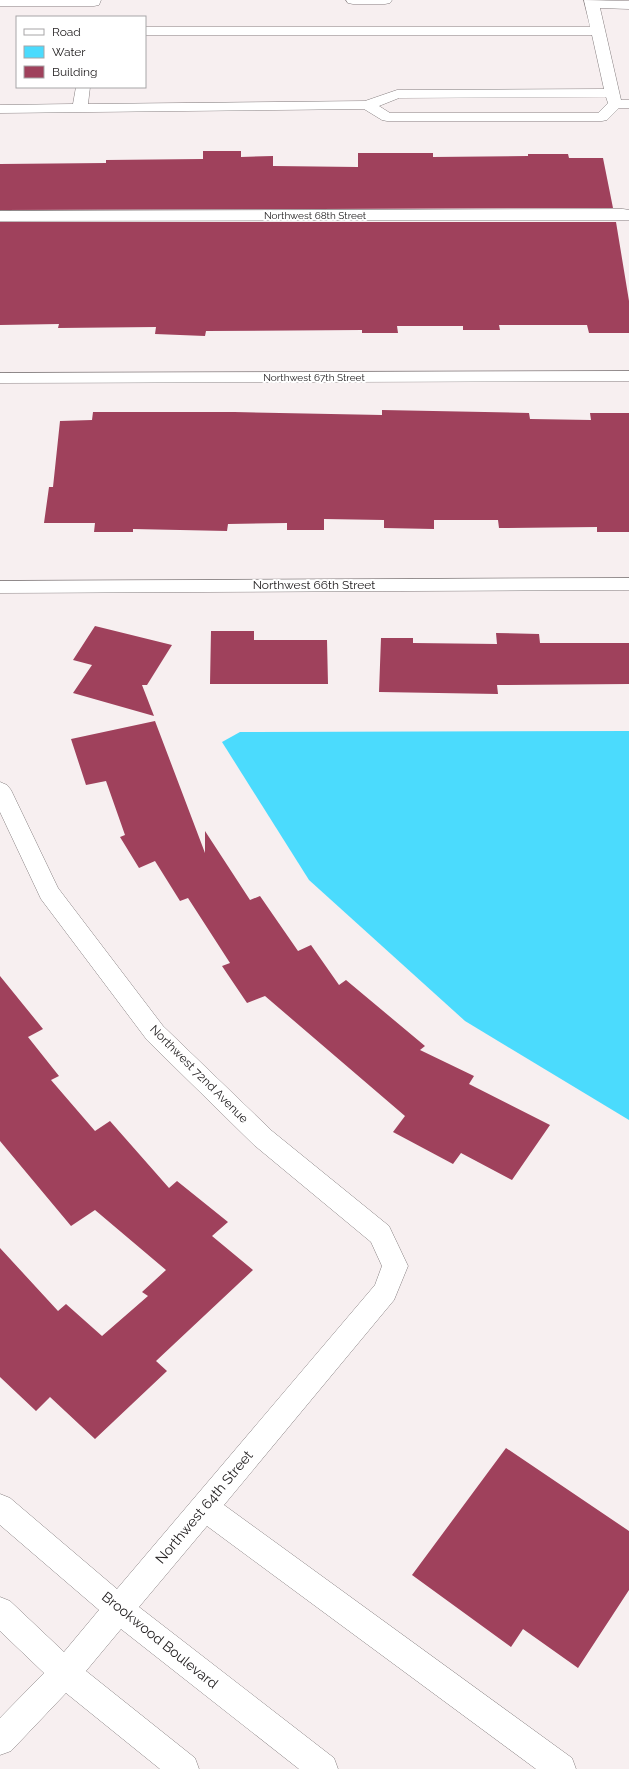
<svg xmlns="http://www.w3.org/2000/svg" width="629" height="1769" font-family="Raleway,sans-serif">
	<rect width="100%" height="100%" fill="#f7eff0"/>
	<path fill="#4bdbfd" d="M629,731V1120L465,1021L309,880L222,742L240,732Z"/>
	<g fill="#9f415c">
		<path d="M203,151H241V157L273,156V166L358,167V153H433V157L528,156V154H568L569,158H603L613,208L0,210V164L106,163V160L203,159Z"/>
		<path d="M0,222H616L629,301V333H589L587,325H499L500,330H463V326H397L398,333H362V330L206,331L205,336L155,334L156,327L58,328L59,324L0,325Z"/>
		<path d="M382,410L529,413L530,419L591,420L590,413H629V532H597V527L499,528L498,520H434V529L384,528V520L324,519V530H287V523L228,524L227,531L133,529V532H94L95,523H44L49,487H53L60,421L92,420L93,412H234L382,415Z"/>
		<path d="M95,626L172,645L147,685H142L154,716L73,693L92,665L73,660Z"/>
		<path d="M211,631H254V640H327L328,684H210Z"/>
		<path d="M496,633L539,634L540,643H629V684L497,685L498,694L379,692L381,638H413V643L497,644Z"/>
		<path d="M155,721L205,853V831L250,900L260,896L298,951L311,945L339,985L346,980L425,1046L420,1050L474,1076L469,1084L550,1125L512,1180L461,1153L453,1164L393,1132L405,1116L265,996L247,1003L222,966L230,963L188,898L180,901L155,861L139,868L120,837L125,835L106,781L86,785L71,739Z"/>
		<path d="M0,976L43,1029L28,1037L59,1076L51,1080L95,1131L110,1121L169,1188L177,1181L228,1222L212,1236L253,1270L156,1361L167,1371L95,1439L50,1397L36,1411L0,1377V1248L58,1311L66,1304L102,1336L148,1296L142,1292L166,1270L95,1210L71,1226L0,1141Z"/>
		<path d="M506,1448L629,1531V1590L578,1668L523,1629L511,1647L412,1575Z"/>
	</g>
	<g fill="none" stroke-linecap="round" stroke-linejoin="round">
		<g stroke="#867f80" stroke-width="1">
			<g id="minor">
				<path d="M0,0H101L99,5L94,6H0Z"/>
				<path d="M346,0H392L390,3L385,4H353L348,3Z"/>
				<path d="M584,0L629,1V9L600,8L621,100H629V108H619L607,120L602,121H387L382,120L364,109L0,113V105L73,104L76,87H90L88,104L365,101L397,90L604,89L592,35H145V27H590ZM606,97L608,103L598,113H390L379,106L399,98Z"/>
				<path d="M623,209L629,210V220L0,221V211Z"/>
				<path d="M629,371V381L0,383V373Z"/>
				<path d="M629,578V590L0,593V581Z"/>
				<path d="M0,782L7,785L11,790L58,888L163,1026L272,1131L389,1226L408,1266L394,1300L224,1505L572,1758L576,1769H536L207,1526L139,1607L334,1758L338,1769H299L121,1629L86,1671L195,1758L199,1769H160L66,1693L11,1751L0,1755V1718L44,1673L0,1631V1597L10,1601L64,1652L99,1610L0,1525V1494L10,1498L117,1589L375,1285L382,1266L371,1242L254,1145L147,1040L41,899L0,812Z"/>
			</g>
		</g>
		<use href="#minor" fill="#fff" fill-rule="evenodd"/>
	</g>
	<g text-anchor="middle" stroke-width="4" stroke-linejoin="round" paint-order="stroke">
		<g font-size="10" fill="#242122" stroke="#fff">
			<text x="315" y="219">Northwest 68th Street</text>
			<text x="314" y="381">Northwest 67th Street</text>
		</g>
		<g font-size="12" fill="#242122" stroke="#fff">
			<text x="314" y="589">Northwest 66th Street</text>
			<text transform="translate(199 1074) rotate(45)" y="4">Northwest 72nd Avenue</text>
		</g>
		<g font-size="14" fill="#242122" stroke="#fff">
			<text transform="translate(204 1507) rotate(-50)" y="5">Northwest 64th Street</text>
			<text transform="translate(160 1640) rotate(39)" y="5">Brookwood Boulevard</text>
		</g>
	</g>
	<rect x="16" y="16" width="130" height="72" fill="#ffffff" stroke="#a7a6a7"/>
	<rect x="24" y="29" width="20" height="6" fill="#ffffff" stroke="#a7a6a7"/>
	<text x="52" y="36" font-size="12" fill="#242122">Road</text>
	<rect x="24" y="46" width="20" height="12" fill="#4bdbfd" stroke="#a7a6a7"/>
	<text x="52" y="56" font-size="12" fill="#242122">Water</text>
	<rect x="24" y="66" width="20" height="12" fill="#9f415c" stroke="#a7a6a7"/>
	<text x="52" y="76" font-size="12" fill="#242122">Building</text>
</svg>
